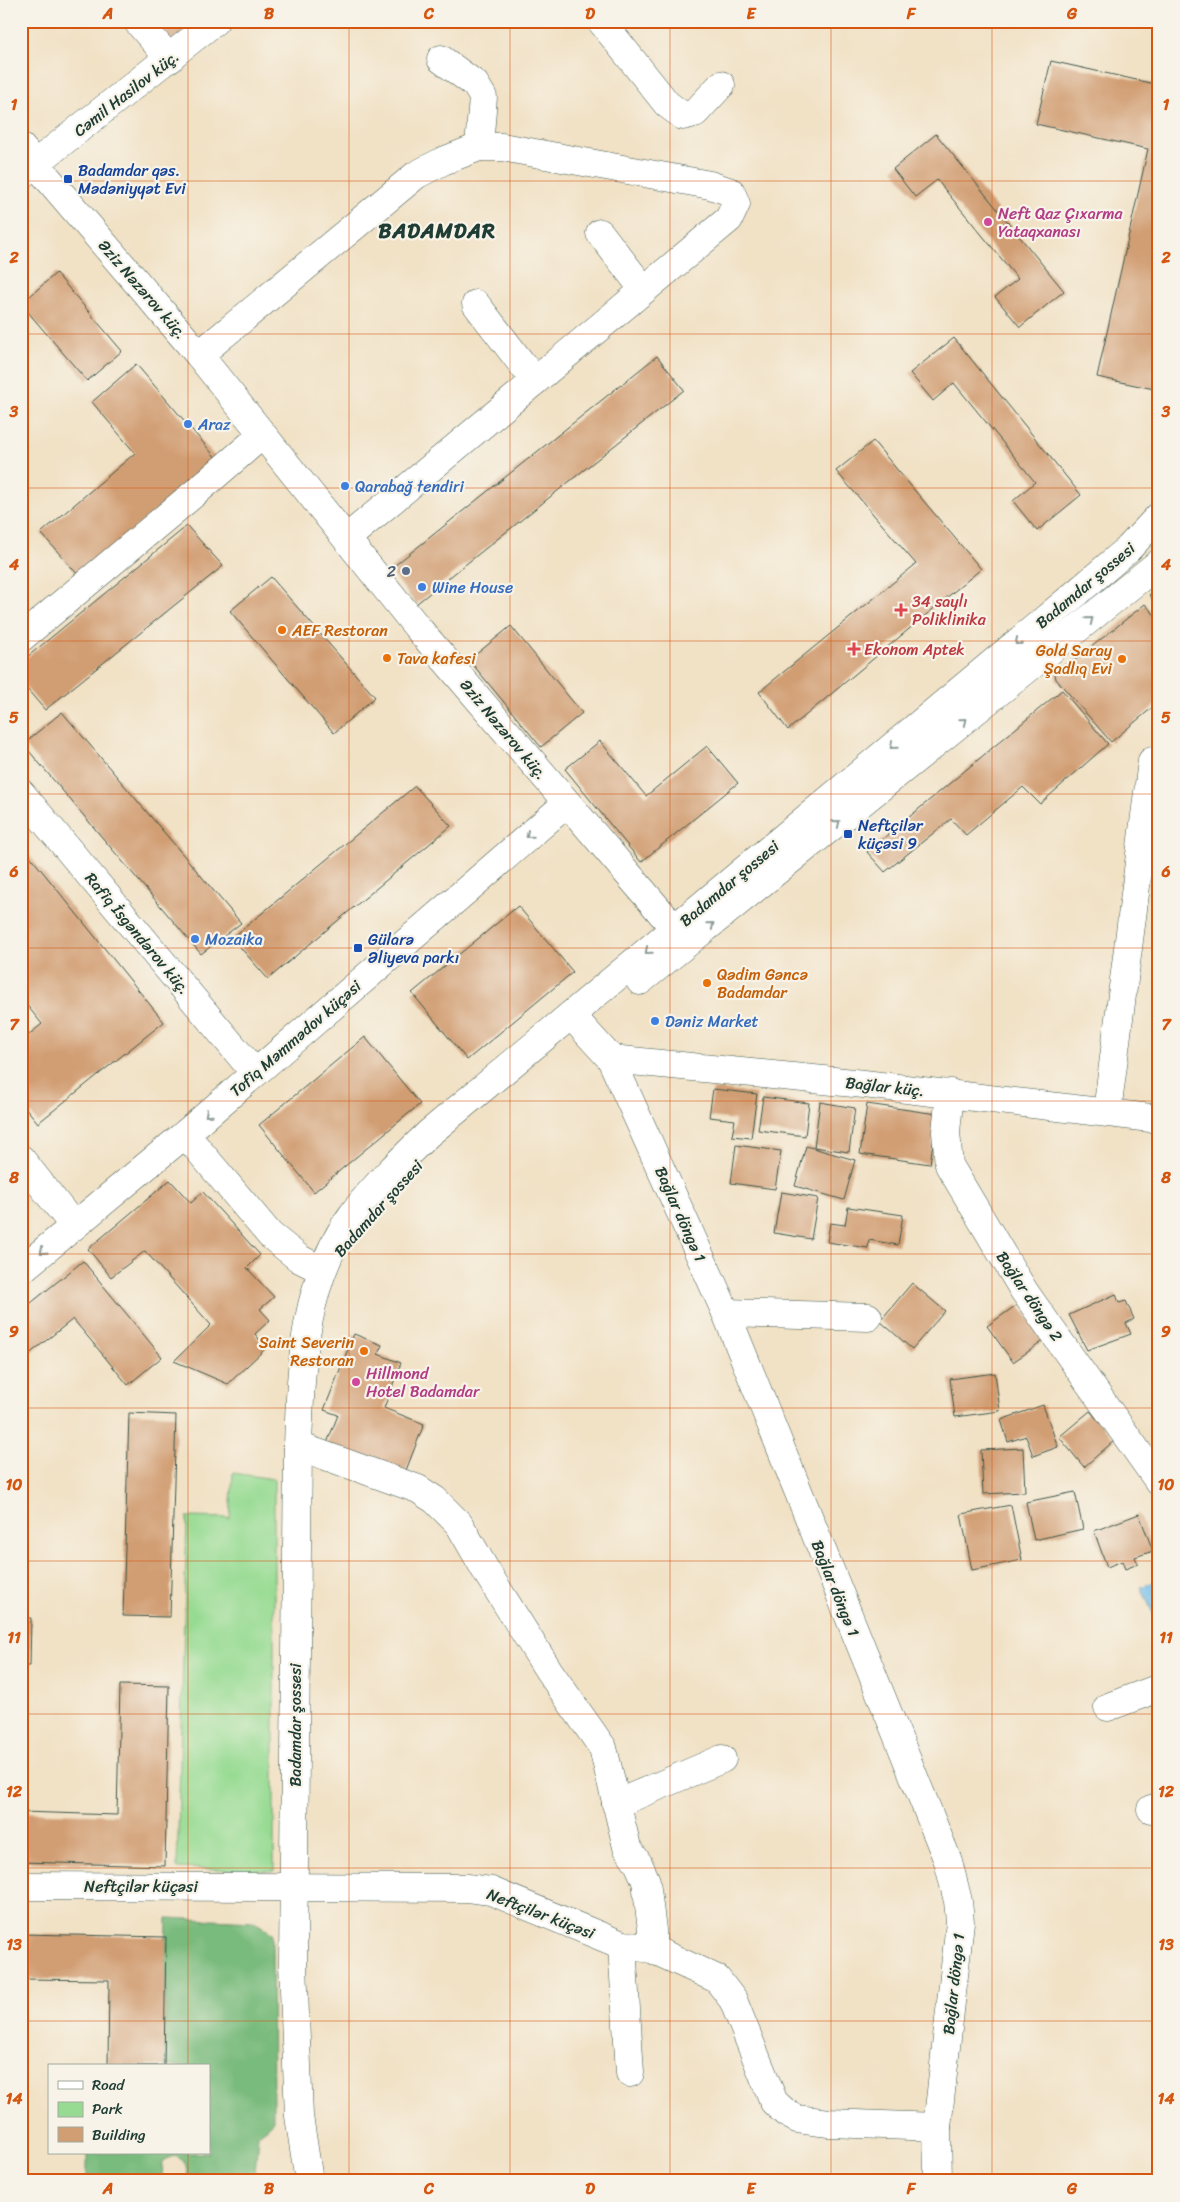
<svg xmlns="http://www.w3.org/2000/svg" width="1180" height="2202" font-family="Sriracha,sans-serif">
	<rect width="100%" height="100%" fill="#f7f3e8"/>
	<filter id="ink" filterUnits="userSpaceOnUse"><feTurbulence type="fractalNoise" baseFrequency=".02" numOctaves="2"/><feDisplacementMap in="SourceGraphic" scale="10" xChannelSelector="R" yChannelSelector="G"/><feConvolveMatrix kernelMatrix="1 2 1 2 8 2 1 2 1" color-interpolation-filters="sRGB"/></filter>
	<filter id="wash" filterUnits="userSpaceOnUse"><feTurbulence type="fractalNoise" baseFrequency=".0096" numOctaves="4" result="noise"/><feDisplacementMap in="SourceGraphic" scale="20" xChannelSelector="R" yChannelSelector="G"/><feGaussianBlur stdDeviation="1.12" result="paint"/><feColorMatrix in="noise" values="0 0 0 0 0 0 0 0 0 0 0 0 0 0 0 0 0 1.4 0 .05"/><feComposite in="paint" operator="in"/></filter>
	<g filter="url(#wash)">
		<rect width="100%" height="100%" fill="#f1e1c5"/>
		<path fill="#97db93" stroke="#5b8c64" d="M233,1473L274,1479V1871L177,1868L187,1517L230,1518Z"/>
		<path fill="#79bb7d" stroke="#4c7c58" d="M167,1918L255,1922L272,1933L273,2121L258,2135L255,2173L250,2181H194L188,2175L185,2162L174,2156L163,2161L162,2181L87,2180V2153H209V2066H164Z"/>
		<path fill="#6dbae7" stroke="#467c8e" d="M1159,1580V1627L1141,1587Z"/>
		<g id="blocks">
			<g fill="#d19e73">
				<path d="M154,21H188L194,28L175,44Z"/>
				<path d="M1051,61L1159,85V390L1097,377L1148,149L1036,124Z"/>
				<path d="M936,134L1064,291L1020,327L995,297L1018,279L937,180L915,197L893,169Z"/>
				<path d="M56,273L122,351L87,381L21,304Z"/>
				<path d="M954,338L1081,495L1037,531L1013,501L1035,482L954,383L933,401L910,373Z"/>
				<path d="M657,356L684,390L416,604L389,570Z"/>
				<path d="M136,364L217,459L79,576L41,533L135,453L92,402Z"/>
				<path d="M873,441L981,569L788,730L759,692L916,564L836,471Z"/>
				<path d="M187,526L223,566L45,710L21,682V662Z"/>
				<path d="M271,577L375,697L334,733L230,611Z"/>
				<path d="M1159,587V606L1149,595Z"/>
				<path d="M1145,604L1159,620V702L1111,742L1056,679L1055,674L1060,666L1070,664Z"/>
				<path d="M511,626L582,713L541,747L469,660Z"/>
				<path d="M1062,690L1108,744L1040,804L1023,787L966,835L951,819L885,872L867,852Z"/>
				<path d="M62,712L241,923L201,954L23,744Z"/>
				<path d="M600,741L646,796L707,746L738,783L641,862L565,769Z"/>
				<path d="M415,786L451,826L268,979L232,938Z"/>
				<path d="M21,845L164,1022L38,1123L21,1102V1041L42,1024L21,998Z"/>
				<path d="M518,906L573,972L467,1060L412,993Z"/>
				<path d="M365,1037L420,1104L314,1192L259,1125Z"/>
				<path d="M713,1089L757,1094L751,1138L732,1136L735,1120L709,1117Z"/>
				<path d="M763,1097L809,1103L805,1136L758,1130Z"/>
				<path d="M820,1102L855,1108L849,1152L814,1147Z"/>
				<path d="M867,1104L937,1114L930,1164L860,1154Z"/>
				<path d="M736,1145L781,1151L775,1189L731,1183Z"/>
				<path d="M806,1146L855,1160L844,1200L795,1186Z"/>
				<path d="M170,1180L191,1203L203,1192L260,1255L247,1268L274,1297L260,1309L270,1320L255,1334L266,1348L228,1384L174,1361L211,1325L145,1251L111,1277L88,1249Z"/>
				<path d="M781,1192L818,1198L811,1239L774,1233Z"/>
				<path d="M848,1207L903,1215L898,1245L869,1240L868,1248L827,1242L830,1223L845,1225Z"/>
				<path d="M83,1261L162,1357L128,1385L73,1319L28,1355L21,1348V1311Z"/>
				<path d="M912,1283L945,1311L912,1349L880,1321Z"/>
				<path d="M1116,1294L1119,1303L1126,1301L1134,1319L1126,1323L1131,1334L1087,1350L1069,1315Z"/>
				<path d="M1018,1304L1045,1340L1013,1362L987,1326Z"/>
				<path d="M354,1334L382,1345L378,1354L401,1363L384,1408L424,1424L403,1478L325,1448L338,1415L324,1410Z"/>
				<path d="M995,1373L1000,1411L955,1417L950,1379Z"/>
				<path d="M1043,1405L1058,1447L1033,1456L1026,1436L1008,1442L1001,1420Z"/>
				<path d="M1090,1411L1115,1440L1084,1467L1059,1437Z"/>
				<path d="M129,1413L176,1415L170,1617L123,1616Z"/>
				<path d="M1023,1448L1025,1492L983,1494L981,1450Z"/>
				<path d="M1075,1492L1083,1529L1034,1540L1026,1502Z"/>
				<path d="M1011,1505L1022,1560L972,1570L961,1514Z"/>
				<path d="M1139,1514L1153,1551L1135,1557L1138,1564L1125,1569L1122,1561L1107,1567L1094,1531Z"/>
				<path d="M21,1618H31L30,1666H21Z"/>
				<path d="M120,1685L169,1686L165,1866L21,1862V1812L117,1815Z"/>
				<path d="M21,1934L166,1937L164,2066H108L109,1980L21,1979Z"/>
			</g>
		</g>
	</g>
	<g filter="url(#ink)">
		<use href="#blocks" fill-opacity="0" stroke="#3e564a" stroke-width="1"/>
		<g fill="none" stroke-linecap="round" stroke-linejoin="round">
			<g stroke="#3e564a" stroke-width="29">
				<g id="street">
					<path d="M137,21L170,59"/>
					<path d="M601,21L667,104L683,116L695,113L721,85"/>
					<path d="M441,59L475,84L483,97L479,147"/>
					<path d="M21,175L215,21"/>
					<path d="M600,233L644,290"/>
					<path d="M476,304L535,381"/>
					<path d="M199,355L416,175L443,161L479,147H502L710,185L731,192L736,204L729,219L347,538"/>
					<path d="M21,638L196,492L262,435"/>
					<path d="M21,793L255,1073"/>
					<path d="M571,1015L611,1059L726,1313L948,1861L958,1901L960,1922L937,2127L938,2181"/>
					<path d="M611,1059L864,1084L1159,1119"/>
					<path d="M950,1093L946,1132L949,1165L1024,1291L1159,1482"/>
					<path d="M1107,1112L1152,761"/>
					<path d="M21,1159L74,1226"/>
					<path d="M726,1313L868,1317"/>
					<path d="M298,1446L418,1489L435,1500L459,1524L486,1571L549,1671L603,1748L627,1847L638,1863L646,1881L652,1930V1949"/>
					<path d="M1108,1707L1159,1688"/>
					<path d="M616,1804L722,1759"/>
					<path d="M1151,1809L1159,1807"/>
					<path d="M21,1886L467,1888L491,1891L622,1945L652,1949L717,1979L733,2000L774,2102L786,2113L797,2119L829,2123L937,2127"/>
					<path d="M622,1945L630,2073"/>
				</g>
			</g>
			<g stroke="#3e564a" stroke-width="29">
				<g id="secondary">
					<path d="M21,147L199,355L417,627L687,943"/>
					<path d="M640,981L1159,563"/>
					<path d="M185,1134L270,1235L300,1259L322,1270"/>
					<path d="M21,1270L185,1134L566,804"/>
					<path d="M309,2181L299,2116L293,1964L298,1446C301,1364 303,1280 355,1211C377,1183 403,1158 428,1134L1079,591L1128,549L1159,516"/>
				</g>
			</g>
			<use href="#street" stroke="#fff" stroke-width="28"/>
			<use href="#secondary" stroke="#fff" stroke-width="28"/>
		</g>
		<defs><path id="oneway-chevron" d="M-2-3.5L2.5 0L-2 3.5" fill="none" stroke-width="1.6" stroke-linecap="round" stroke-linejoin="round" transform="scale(1.25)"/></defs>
		<g stroke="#8f9e9a">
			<use href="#oneway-chevron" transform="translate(1090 620) rotate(-39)"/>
			<use href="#oneway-chevron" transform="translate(1018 642) rotate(140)"/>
			<use href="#oneway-chevron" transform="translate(964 721) rotate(-39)"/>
			<use href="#oneway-chevron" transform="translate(893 746) rotate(140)"/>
			<use href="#oneway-chevron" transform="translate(837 823) rotate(-39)"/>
			<use href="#oneway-chevron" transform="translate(529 835) rotate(139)"/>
			<use href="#oneway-chevron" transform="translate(711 925) rotate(-39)"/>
			<use href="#oneway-chevron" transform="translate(648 951) rotate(140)"/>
			<use href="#oneway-chevron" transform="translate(208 1114) rotate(139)"/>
			<use href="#oneway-chevron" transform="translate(43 1251) rotate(140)"/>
		</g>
	</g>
	<path fill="none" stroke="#d45610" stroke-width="1" stroke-opacity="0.55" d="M188,21V2066M349,21V2181M510,21V2181M670,21V2181M831,21V2181M992,21V2181M21,181H1159M21,334H1159M21,488H1159M21,641H1159M21,794H1159M21,948H1159M21,1101H1159M21,1254H1159M21,1408H1159M21,1561H1159M21,1714H1159M21,1868H1159M21,2021H1159M188,2153V2181"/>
	<g fill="#1a4fb4" stroke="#f7f3e8" stroke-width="2">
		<rect x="63" y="174" width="10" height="10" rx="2.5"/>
		<rect x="843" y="829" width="10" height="10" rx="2.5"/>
		<rect x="353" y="943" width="10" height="10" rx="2.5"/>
	</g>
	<g fill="#d1479c" stroke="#f7f3e8" stroke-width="2">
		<circle cx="988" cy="222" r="5"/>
		<circle cx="356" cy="1382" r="5"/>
	</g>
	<g fill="#3f7fe0" stroke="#f7f3e8" stroke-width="2">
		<circle cx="188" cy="424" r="5"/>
		<circle cx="345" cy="486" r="5"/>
		<circle cx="422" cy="587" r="5"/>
		<circle cx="195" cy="939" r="5"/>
		<circle cx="655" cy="1021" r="5"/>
	</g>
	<circle fill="#5c6f8a" stroke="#f7f3e8" stroke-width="2" cx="406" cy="571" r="5"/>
	<g fill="#e0444e" stroke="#f7f3e8" stroke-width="2">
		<path d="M898.5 602.5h5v5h5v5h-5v5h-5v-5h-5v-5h5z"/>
		<path d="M851.5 641.5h5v5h5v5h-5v5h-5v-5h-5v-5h5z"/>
	</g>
	<g fill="#e8710a" stroke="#f7f3e8" stroke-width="2">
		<circle cx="282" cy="630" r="5"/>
		<circle cx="387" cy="658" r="5"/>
		<circle cx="1122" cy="659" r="5"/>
		<circle cx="707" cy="983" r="5"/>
		<circle cx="364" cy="1351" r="5"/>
	</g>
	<g text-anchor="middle" stroke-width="4.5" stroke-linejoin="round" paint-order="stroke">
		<g font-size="16" fill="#1f3d34" stroke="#f7f3e8">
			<text transform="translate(126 93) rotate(-38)" y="6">Cəmil Hasilov küç.</text>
			<text transform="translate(143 289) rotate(49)" y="6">Əziz Nəzərov küç.</text>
			<text transform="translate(1085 585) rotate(-40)" y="6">Badamdar şossesi</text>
			<text transform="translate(504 729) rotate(50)" y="6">Əziz Nəzərov küç.</text>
			<text transform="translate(729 883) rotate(-40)" y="6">Badamdar şossesi</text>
			<text transform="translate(138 933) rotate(50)" y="6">Rafiq İsgəndərov küç.</text>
			<text transform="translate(295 1038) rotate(-41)" y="6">Tofiq Məmmədov küçəsi</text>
			<text transform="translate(885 1086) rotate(6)" y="6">Bağlar küç.</text>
			<text transform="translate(378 1208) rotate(-48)" y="6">Badamdar şossesi</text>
			<text transform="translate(681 1214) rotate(66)" y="6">Bağlar döngə 1</text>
			<text transform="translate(1030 1296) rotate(56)" y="6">Bağlar döngə 2</text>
			<text transform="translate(836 1588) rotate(68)" y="6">Bağlar döngə 1</text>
			<text transform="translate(295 1725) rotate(-90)" y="6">Badamdar şossesi</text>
			<text x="141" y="1892">Neftçilər küçəsi</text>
			<text transform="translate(541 1913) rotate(21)" y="6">Neftçilər küçəsi</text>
			<text transform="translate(953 1984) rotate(-84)" y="6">Bağlar döngə 1</text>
		</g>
		<g font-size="16" fill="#164399" stroke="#f7f3e8" text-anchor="start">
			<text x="78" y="176">Badamdar qəs.<tspan x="78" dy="18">Mədəniyyət Evi</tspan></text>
			<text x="858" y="831">Neftçilər<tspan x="858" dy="18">küçəsi 9</tspan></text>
			<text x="368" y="945">Gülarə<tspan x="368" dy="18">Əliyeva parkı</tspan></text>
		</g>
		<g font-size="16" fill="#b23c85" stroke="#f7f3e8" text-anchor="start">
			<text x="998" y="219">Neft Qaz Çıxarma<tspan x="998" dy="18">Yataqxanası</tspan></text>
			<text x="366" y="1379">Hillmond<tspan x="366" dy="18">Hotel Badamdar</tspan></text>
		</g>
		<g font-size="16" fill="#366cbe" stroke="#f7f3e8" text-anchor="start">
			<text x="198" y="430">Araz</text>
			<text x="355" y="492">Qarabağ tendiri</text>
			<text x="432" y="593">Wine House</text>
			<text x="205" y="945">Mozaika</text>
			<text x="665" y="1027">Dəniz Market</text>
		</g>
		<g font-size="16" fill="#4e5e75" stroke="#f7f3e8" text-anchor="end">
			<text x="396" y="577">2</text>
		</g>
		<g font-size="16" fill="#be3a42" stroke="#f7f3e8" text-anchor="start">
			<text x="912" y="607">34 saylı<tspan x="912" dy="18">Poliklinika</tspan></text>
			<text x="864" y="655">Ekonom Aptek</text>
		</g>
		<g font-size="16" fill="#c56008" stroke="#f7f3e8" text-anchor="start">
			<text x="292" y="636">AEF Restoran</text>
			<text x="1112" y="656" text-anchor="end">Gold Saray<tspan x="1112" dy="18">Şadlıq Evi</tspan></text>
			<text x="397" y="664">Tava kafesi</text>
			<text x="717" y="980">Qədim Gəncə<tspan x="717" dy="18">Badamdar</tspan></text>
			<text x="354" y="1348" text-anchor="end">Saint Severin<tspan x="354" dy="18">Restoran</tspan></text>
		</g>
		<g font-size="21" font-weight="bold" letter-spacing="1" fill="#1f3d34" stroke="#f7f3e8">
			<text x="437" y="238">BADAMDAR</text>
		</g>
	</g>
	<rect width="1180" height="2202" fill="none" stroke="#f7f3e8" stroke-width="55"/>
	<rect x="48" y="2064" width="162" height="90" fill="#f7f3e8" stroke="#a1aaa0"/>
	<rect x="58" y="2081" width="25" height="8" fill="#ffffff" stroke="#a1aaa0"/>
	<text x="92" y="2090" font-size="15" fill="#1f3d34">Road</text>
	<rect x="58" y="2102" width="25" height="15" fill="#97db93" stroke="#a1aaa0"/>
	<text x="92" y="2114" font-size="15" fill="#1f3d34">Park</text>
	<rect x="58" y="2127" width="25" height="15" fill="#d19e73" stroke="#a1aaa0"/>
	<text x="92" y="2140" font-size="15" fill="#1f3d34">Building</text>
	<rect x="28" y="28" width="1124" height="2146" fill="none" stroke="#d45610" stroke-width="2"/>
	<g font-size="16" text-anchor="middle" font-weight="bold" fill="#d45610">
		<text x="108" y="19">A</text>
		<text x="269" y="19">B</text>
		<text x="429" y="19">C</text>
		<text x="590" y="19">D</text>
		<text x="751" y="19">E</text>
		<text x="911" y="19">F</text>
		<text x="1072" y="19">G</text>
		<text x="14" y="110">1</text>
		<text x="1166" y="110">1</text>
		<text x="14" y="263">2</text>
		<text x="1166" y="263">2</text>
		<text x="14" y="417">3</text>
		<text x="1166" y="417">3</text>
		<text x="14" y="570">4</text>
		<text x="1166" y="570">4</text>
		<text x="14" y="723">5</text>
		<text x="1166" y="723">5</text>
		<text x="14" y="877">6</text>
		<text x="1166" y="877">6</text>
		<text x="14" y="1030">7</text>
		<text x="1166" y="1030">7</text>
		<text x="14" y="1183">8</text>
		<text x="1166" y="1183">8</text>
		<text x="14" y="1337">9</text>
		<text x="1166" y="1337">9</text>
		<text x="14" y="1490">10</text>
		<text x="1166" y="1490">10</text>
		<text x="14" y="1643">11</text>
		<text x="1166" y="1643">11</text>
		<text x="14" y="1797">12</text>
		<text x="1166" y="1797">12</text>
		<text x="14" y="1950">13</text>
		<text x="1166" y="1950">13</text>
		<text x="14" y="2104">14</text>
		<text x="1166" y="2104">14</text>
		<text x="108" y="2194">A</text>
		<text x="269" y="2194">B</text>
		<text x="429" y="2194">C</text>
		<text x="590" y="2194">D</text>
		<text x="751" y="2194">E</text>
		<text x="911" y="2194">F</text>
		<text x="1072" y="2194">G</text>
	</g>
</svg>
